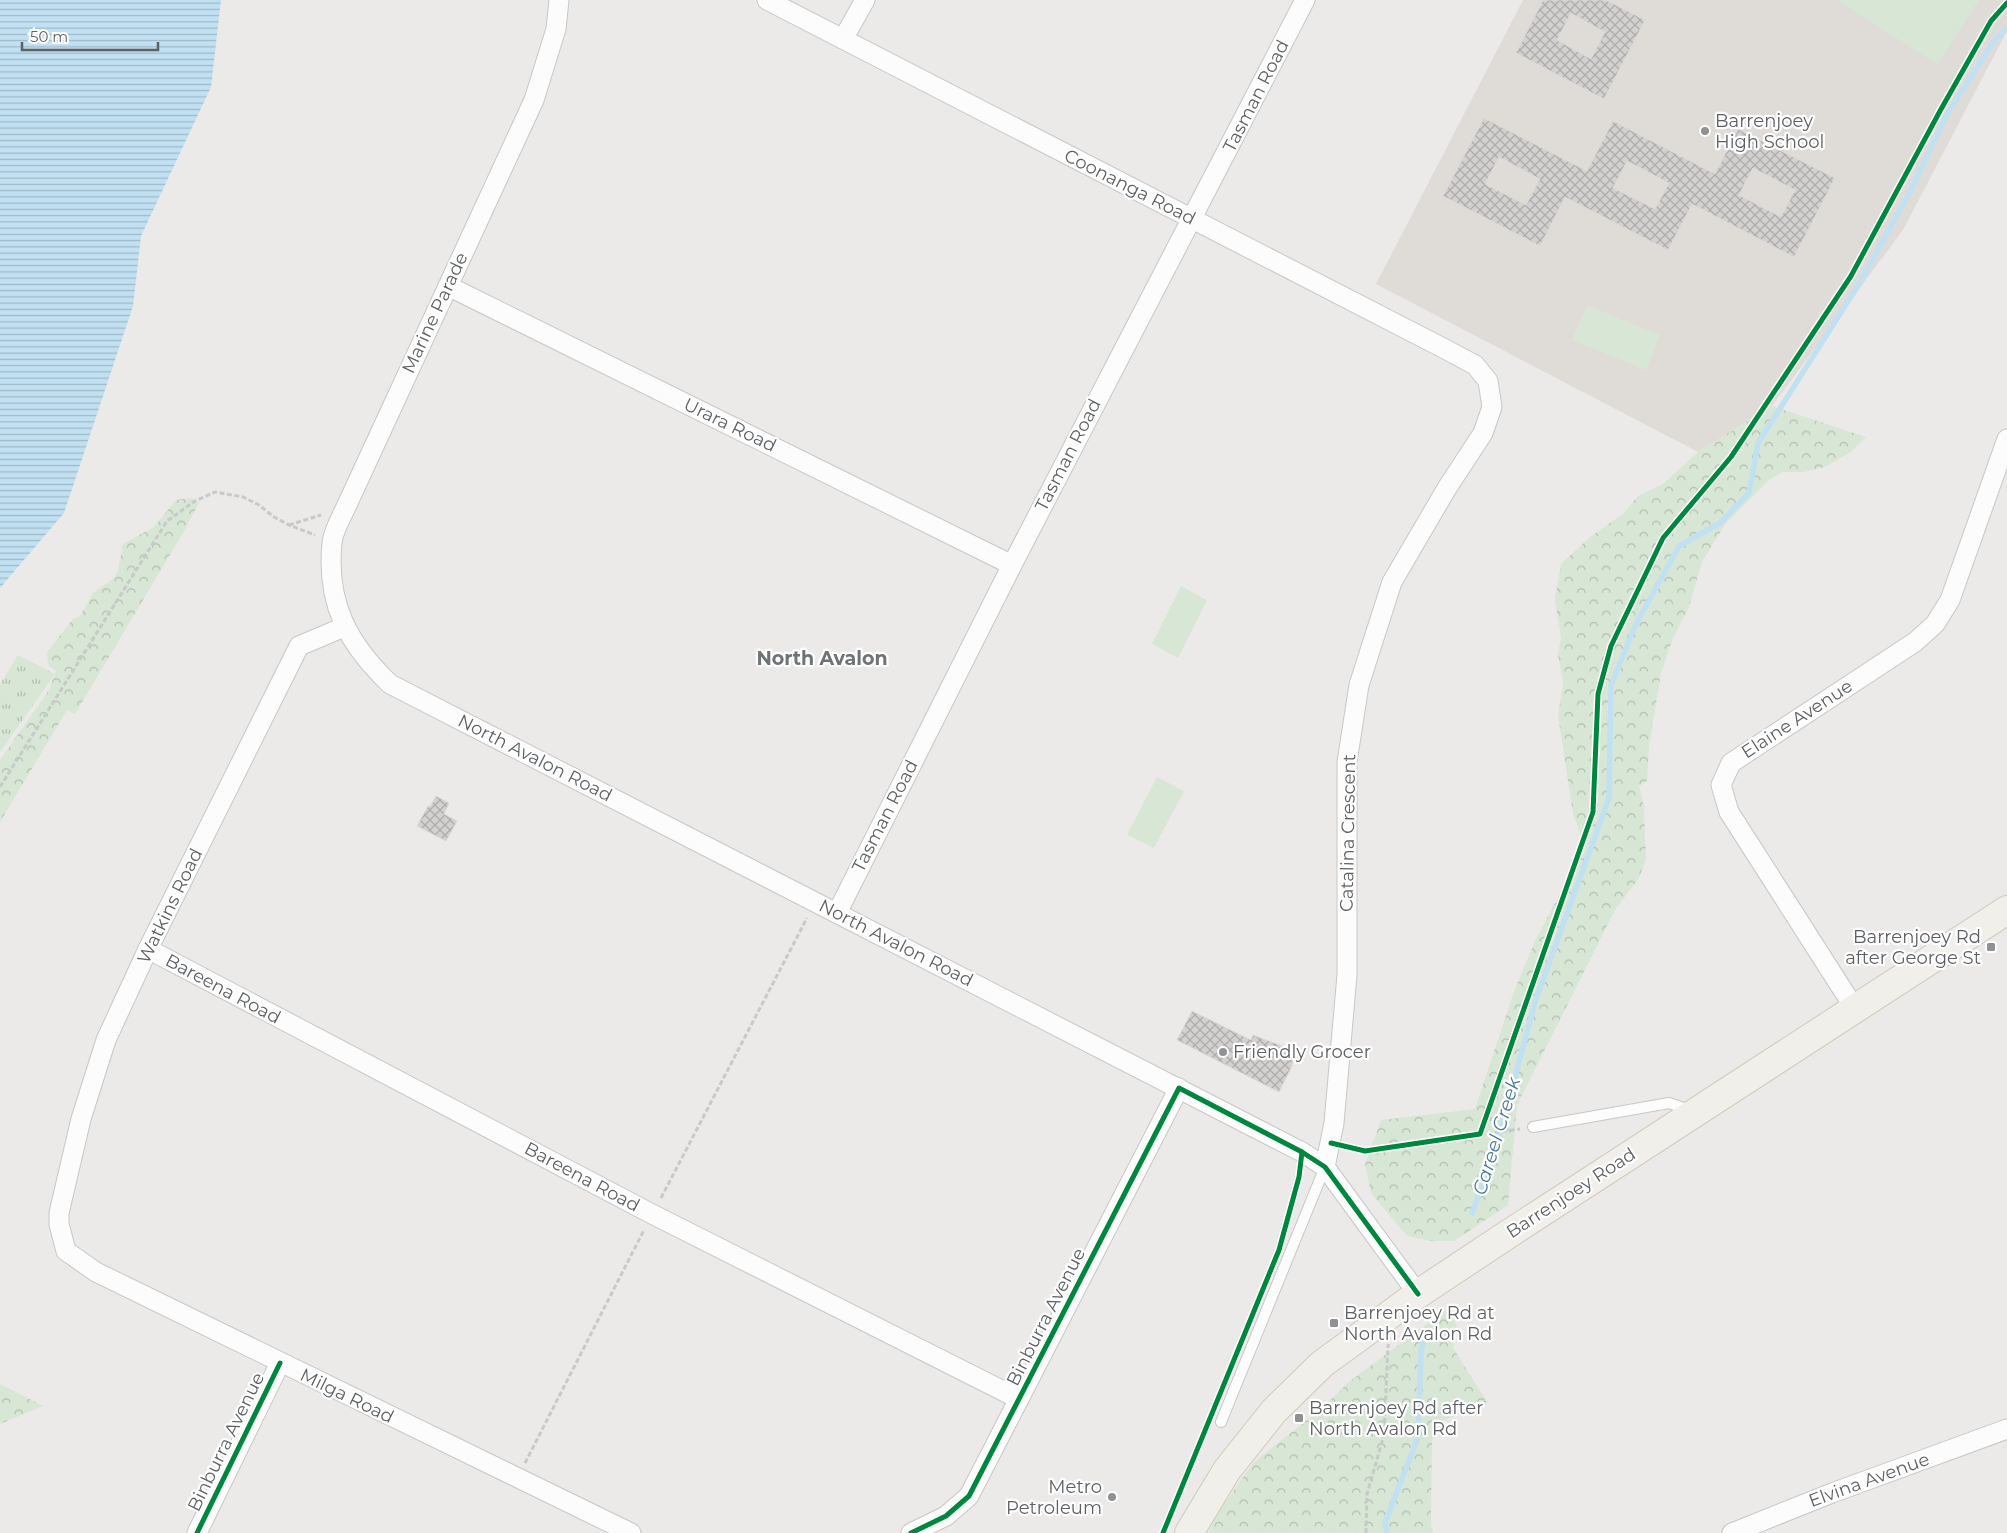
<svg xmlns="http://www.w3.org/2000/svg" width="2007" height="1533" font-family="Montserrat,sans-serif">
	<defs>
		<pattern id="grass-tufts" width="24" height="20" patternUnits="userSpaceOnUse" patternTransform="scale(1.25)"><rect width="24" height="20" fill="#d8e6d5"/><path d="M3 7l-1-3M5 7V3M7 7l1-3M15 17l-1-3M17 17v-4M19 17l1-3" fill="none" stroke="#b2beb0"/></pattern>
		<pattern id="forest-crowns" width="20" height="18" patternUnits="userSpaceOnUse" patternTransform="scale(1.25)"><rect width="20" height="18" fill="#d8e6d5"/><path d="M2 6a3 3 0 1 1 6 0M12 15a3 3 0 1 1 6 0" fill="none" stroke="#b2beb0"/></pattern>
		<pattern id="water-rules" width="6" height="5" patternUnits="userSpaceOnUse" patternTransform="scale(1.25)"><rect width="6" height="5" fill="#c1e0f2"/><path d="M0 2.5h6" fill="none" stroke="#a0b9c8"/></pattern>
		<pattern id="building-cross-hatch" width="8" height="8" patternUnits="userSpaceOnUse" patternTransform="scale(1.25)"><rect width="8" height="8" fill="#d3d1d0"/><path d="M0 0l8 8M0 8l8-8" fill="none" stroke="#aeadac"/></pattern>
	</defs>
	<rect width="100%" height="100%" fill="#eceae8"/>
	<path fill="#dfdcd8" d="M1523,0H2007V31L1903,230L1772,406L1698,452L1376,284Z"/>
	<path fill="url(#grass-tufts)" d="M18,655L55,674L0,752V684Z"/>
	<g fill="url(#forest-crowns)">
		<path d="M1772,406L1866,437L1851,452L1825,467L1804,472H1783L1769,480L1726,523L1702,562L1689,607L1673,638L1661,673L1649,747L1647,781L1639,786L1644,807L1646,859L1639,878L1615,910L1517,1105L1508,1205L1454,1241H1430L1407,1236L1371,1193L1365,1164L1381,1120L1475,1109L1513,994L1535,941L1585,846L1573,814L1558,715L1563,683L1558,654L1561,638L1555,599L1561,564L1590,537L1624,513L1638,496L1663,484L1698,452Z"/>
		<path d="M192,498L199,503L183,533L75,714L67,710L0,822V760L49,690L56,671L48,665L47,652L73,619L80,616L93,593L114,578L118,571L123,544L154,527L176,500Z"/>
		<path d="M1448,1308L1457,1326L1453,1348L1488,1403L1438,1423L1432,1442L1431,1525L1433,1533H1208L1217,1514L1254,1462L1322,1408L1350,1381Z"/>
		<path d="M0,1384L43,1406L0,1424Z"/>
	</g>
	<g fill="#d8e6d5">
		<path d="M1837,0H1979L1937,64Z"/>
		<path d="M1587,305L1660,335L1646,370L1572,340Z"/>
		<path d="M1181,586L1207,600L1178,658L1152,644Z"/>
		<path d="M1157,777L1184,791L1154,848L1127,835Z"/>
	</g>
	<path fill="url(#water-rules)" d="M0,0H221L211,87L141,236L133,306L64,513L0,588Z"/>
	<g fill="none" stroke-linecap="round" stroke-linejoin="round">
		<g stroke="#c1e0f2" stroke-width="5.5">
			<path d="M1472,1213L1494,1154L1536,999L1609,798L1611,685L1636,624L1679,546L1720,523L1749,493L1758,443L1859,284L1911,190L1946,116L1993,42L2007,28"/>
			<path d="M1387,1533L1385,1523L1418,1437L1421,1351L1426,1330"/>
		</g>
	</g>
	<g fill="url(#building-cross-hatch)" stroke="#dbdad7" fill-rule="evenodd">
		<path d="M1543,0H1606L1645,20L1604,99L1516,53ZM1571,13L1605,32L1591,59L1557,40Z"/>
		<path d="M1484,118L1587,171L1613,121L1715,174L1738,129L1835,178L1794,257L1692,204L1668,250L1565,197L1540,246L1443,196ZM1499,157L1540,179L1526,205L1485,184ZM1627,161L1669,183L1655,209L1613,188ZM1753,168L1795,190L1781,217L1739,195Z"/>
		<path d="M436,796L449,803L444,814L457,821L446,841L417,826L428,806L430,807Z"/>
		<path d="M1192,1011L1251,1040L1253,1035L1293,1050L1292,1066L1279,1092L1177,1040Z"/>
	</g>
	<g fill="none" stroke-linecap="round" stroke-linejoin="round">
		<g stroke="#c7c7c7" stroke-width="12">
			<g id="service">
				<path d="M1533,1127L1669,1103L1692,1111"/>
				<path d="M1221,1422L1325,1167"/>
			</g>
		</g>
		<g stroke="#c7c7c7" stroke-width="21">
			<g id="minor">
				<path d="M559,0L556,29L534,100L346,507C341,518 333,531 332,543C326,603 348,644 390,684L1302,1152L1325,1167L1418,1294"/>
				<path d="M767,0L1445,349L1475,365L1488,381L1492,407L1483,433L1447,488L1392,582L1359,685L1347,762V975L1334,1123L1325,1167"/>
				<path d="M843,39L865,0"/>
				<path d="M448,286L1012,565"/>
				<path d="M344,627L299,646L148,949L106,1040L81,1119L59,1213V1224L66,1251L96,1272L631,1533"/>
				<path d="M837,913L1012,565L1305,0"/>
				<path d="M148,949L652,1214L1019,1399"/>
				<path d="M1855,1009L1729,812L1721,785L1731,763L1915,642L1935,624L1950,600L2007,439"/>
				<path d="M197,1533L280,1363"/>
				<path d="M911,1533L946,1516L969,1496L1179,1088"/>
				<path d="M1732,1533L1832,1493L2007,1429"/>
			</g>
		</g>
		<g stroke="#d1c8b8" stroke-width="30">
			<path id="primary" d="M1189,1533L1227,1470L1274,1411L1322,1364L1418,1294L1513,1231L2007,910"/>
		</g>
		<g stroke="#c6cac9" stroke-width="3" stroke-dasharray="5 2.5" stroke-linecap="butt">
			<path d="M289,525L321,515"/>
			<path d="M0,787L167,521L195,501L215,492L243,497L259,505L274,517L289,525L315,535"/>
			<path d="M1480,1134L1520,1129"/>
			<path d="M661,1198L807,918"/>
			<path d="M525,1463L644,1230"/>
			<path d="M1366,1533L1367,1494L1384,1435L1388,1346L1389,1344"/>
		</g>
		<use href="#service" stroke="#fcfcfc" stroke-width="10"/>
		<use href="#minor" stroke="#fcfcfc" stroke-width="19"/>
		<use href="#primary" stroke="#f1efe9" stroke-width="28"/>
		<g stroke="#fff" stroke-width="8">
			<g id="cycleway">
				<path d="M1331,1143L1365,1151L1480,1134L1593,812L1598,694L1611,646L1663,538L1731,457L1851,276L1940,111L1991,21L2007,3"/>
				<path d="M197,1533L280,1363"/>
				<path d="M911,1533L946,1516L969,1496L1179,1088L1302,1152L1325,1167L1418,1294"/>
				<path d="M1163,1533L1279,1250L1299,1177L1302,1152"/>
			</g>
		</g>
		<use href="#cycleway" stroke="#00873e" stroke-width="5"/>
	</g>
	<g fill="#8f9192" stroke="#fff" stroke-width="2">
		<circle cx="1705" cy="131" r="5"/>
		<rect x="1986" y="942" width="10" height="10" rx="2.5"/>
		<circle cx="1223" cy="1052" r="5"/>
		<rect x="1329" y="1318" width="10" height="10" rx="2.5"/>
		<rect x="1294" y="1413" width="10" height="10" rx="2.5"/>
		<circle cx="1112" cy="1497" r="5"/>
	</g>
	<g text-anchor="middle" stroke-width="4.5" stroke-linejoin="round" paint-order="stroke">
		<g font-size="18" fill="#5d6164" stroke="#fff">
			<text transform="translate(1256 96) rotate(-63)" y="6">Tasman Road</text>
			<text transform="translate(1130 187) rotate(27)" y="6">Coonanga Road</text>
			<text transform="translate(435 313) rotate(-65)" y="6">Marine Parade</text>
			<text transform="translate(730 425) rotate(26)" y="6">Urara Road</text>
			<text transform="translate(1068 455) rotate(-63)" y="6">Tasman Road</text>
			<text transform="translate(1797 719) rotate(-33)" y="6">Elaine Avenue</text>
			<text transform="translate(535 758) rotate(27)" y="6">North Avalon Road</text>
			<text transform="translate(885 816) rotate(-63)" y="6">Tasman Road</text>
			<text transform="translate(1348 833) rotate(-89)" y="6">Catalina Crescent</text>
			<text transform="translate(170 906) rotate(-64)" y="6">Watkins Road</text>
			<text transform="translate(896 943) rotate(27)" y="6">North Avalon Road</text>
			<text transform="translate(223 989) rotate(28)" y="6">Bareena Road</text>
			<text transform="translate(582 1177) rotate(28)" y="6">Bareena Road</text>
			<text transform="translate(1571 1193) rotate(-33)" y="6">Barrenjoey Road</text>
			<text transform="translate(1046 1317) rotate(-63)" y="6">Binburra Avenue</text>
			<text transform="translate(347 1396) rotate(26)" y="6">Milga Road</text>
			<text transform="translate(226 1442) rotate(-64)" y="6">Binburra Avenue</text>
			<text transform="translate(1869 1480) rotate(-20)" y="6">Elvina Avenue</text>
		</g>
		<g font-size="18" fill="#5d6164" stroke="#fff" text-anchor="start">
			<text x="1715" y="127">Barrenjoey<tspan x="1715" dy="21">High School</tspan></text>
			<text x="1981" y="943" text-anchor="end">Barrenjoey Rd<tspan x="1981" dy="21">after George St</tspan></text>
			<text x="1233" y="1058">Friendly Grocer</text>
			<text x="1344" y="1319">Barrenjoey Rd at<tspan x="1344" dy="21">North Avalon Rd</tspan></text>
			<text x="1309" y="1414">Barrenjoey Rd after<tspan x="1309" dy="21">North Avalon Rd</tspan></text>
			<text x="1102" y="1493" text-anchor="end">Metro<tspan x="1102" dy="21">Petroleum</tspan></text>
		</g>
		<g font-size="19" font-weight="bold" fill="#6e7376" stroke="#fff">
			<text x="822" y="665">North Avalon</text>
		</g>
		<g font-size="19" font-style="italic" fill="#49789e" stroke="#fff">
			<text transform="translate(1496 1136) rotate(-73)" y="7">Careel Creek</text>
		</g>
	</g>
	<path d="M22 42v8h136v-8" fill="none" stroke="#5d6164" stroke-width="2.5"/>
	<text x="30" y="42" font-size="15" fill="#5d6164" stroke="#ffffff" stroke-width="4" paint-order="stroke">50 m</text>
</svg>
